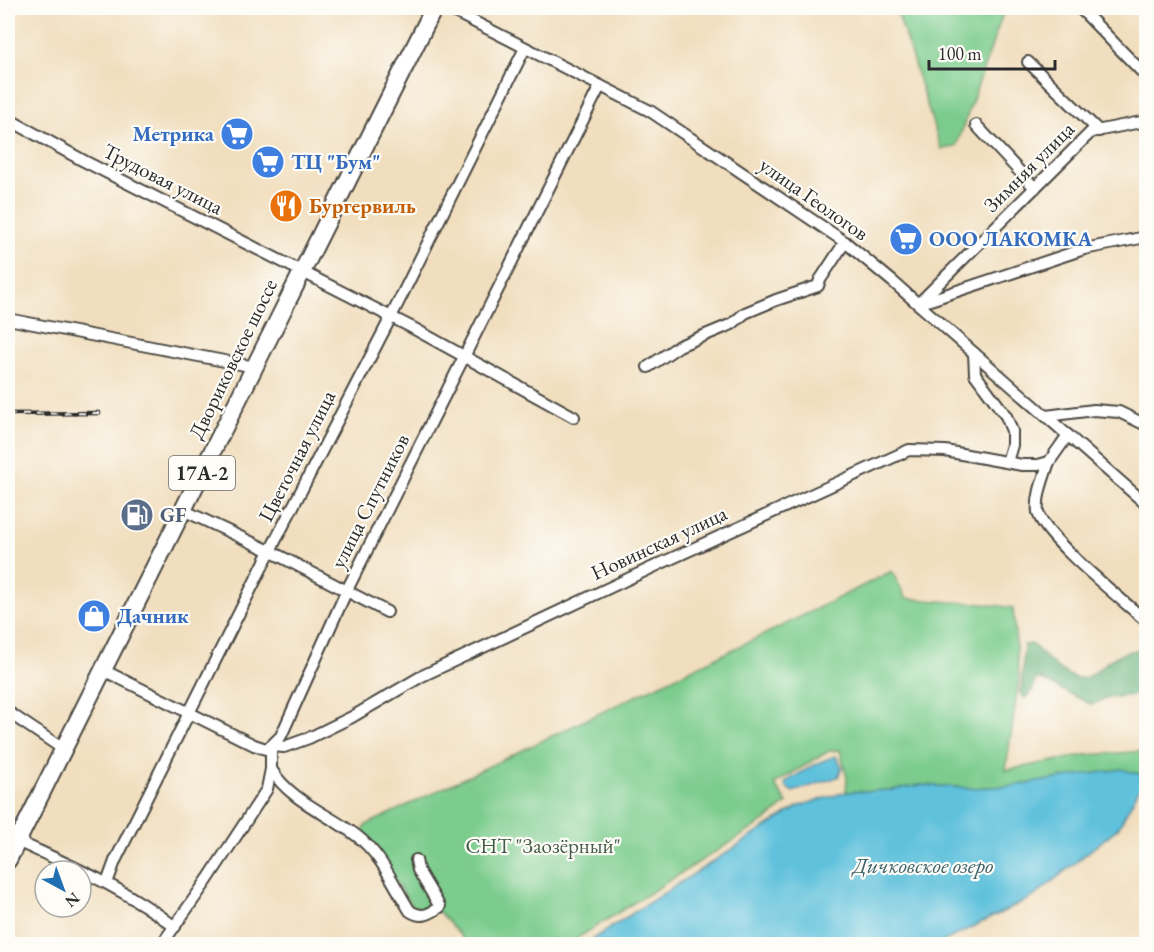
<svg xmlns="http://www.w3.org/2000/svg" width="1154" height="952" font-family="'EB Garamond',serif">
	<rect width="100%" height="100%" fill="#fdfcf7"/>
	<filter id="ink" filterUnits="userSpaceOnUse"><feTurbulence type="fractalNoise" baseFrequency=".0167" numOctaves="2"/><feDisplacementMap in="SourceGraphic" scale="12" xChannelSelector="R" yChannelSelector="G"/><feConvolveMatrix kernelMatrix="1 2 1 2 8 2 1 2 1" color-interpolation-filters="sRGB"/></filter>
	<filter id="wash" filterUnits="userSpaceOnUse"><feTurbulence type="fractalNoise" baseFrequency=".008" numOctaves="4" result="noise"/><feDisplacementMap in="SourceGraphic" scale="24" xChannelSelector="R" yChannelSelector="G"/><feGaussianBlur stdDeviation="1.35" result="paint"/><feColorMatrix in="noise" values="0 0 0 0 0 0 0 0 0 0 0 0 0 0 0 0 0 1.4 0 .05"/><feComposite in="paint" operator="in"/></filter>
	<g filter="url(#wash)">
		<rect width="100%" height="100%" fill="#f1debe"/>
		<g fill="#7bcc8d" stroke="#537c5c" stroke-width="1.5">
			<path d="M896,8H1005L956,147L941,149Z"/>
			<path d="M892,571L906,598C942,603 978,601 1013,608L1019,678L1006,770L1086,755L1146,751V775L1118,828L1032,897L938,944H585L799,806L1063,805L1062,777L1045,793L1011,786L970,788L921,785L892,790L846,792L847,778L840,750L829,751L774,784L787,803L765,821L568,944H468L439,912L413,907L362,834L366,825L786,624Z"/>
		</g>
		<path fill="#64b078" stroke="#486e52" stroke-width="1.5" d="M1032,644C1044,655 1058,671 1073,677C1090,683 1098,667 1110,660C1121,653 1134,649 1146,649V694L1106,698L1092,705L1038,678L1035,681L1031,694L1024,698L1021,694L1024,645Z"/>
		<g fill="#5ec1dc" stroke="#447684" stroke-width="1.5">
			<path d="M836,756L842,767L838,777L793,792L786,787L785,783C797,774 821,760 836,756Z"/>
			<path d="M1121,769L1146,776L1118,828L1033,897L938,944H585L799,806L846,792L892,790L921,785L970,788L1011,786Z"/>
		</g>
	</g>
	<g filter="url(#ink)">
		<g fill="none" stroke-linecap="round" stroke-linejoin="round">
			<g stroke="#494641" stroke-width="14">
				<g id="minor">
					<path d="M447,8L650,111L845,242L892,281L1146,504"/>
					<path d="M1080,8L1146,76"/>
					<path d="M1028,62L1099,131"/>
					<path d="M8,119L84,161L411,327L574,417"/>
					<path d="M1146,121L1091,132L918,304L1084,249L1146,237"/>
					<path d="M976,125L1035,188"/>
					<path d="M13,320L255,367"/>
					<path d="M974,353L975,374L1006,416L1012,431V445L1007,462"/>
					<path d="M648,367L679,346L732,324L745,313L776,300L818,286L820,280L845,242"/>
					<path d="M1046,416L1094,410L1119,412L1146,425"/>
					<path d="M1049,462C1044,477 1036,496 1038,512C1042,536 1125,602 1146,621"/>
					<path d="M183,510L270,551L387,612"/>
					<path d="M103,670L254,745L266,749L271,746L284,747L309,738L352,717L422,676L666,561L909,450L945,451L1022,465H1038L1049,462L1068,435"/>
					<path d="M8,712L63,749"/>
					<path d="M271,769C290,801 329,814 357,836C382,855 394,886 410,911C422,919 429,914 440,907L418,870L416,860"/>
					<path d="M8,830L19,836"/>
					<path d="M17,841C73,867 125,888 175,927"/>
					<path d="M107,883L115,861L270,551L391,317L525,48"/>
					<path d="M162,944L208,879L267,789L271,769V746L281,736L347,590L600,86"/>
				</g>
			</g>
			<g stroke="#494641" stroke-width="20">
				<path id="primary" d="M8,860L434,8"/>
			</g>
			<use href="#minor" stroke="#fff" stroke-width="10"/>
			<use href="#primary" stroke="#fff" stroke-width="16"/>
			<g stroke="#2b2b2b" stroke-width="4.5">
				<path id="rail" d="M8,414L99,413"/>
			</g>
			<use href="#rail" stroke="#fdfcf7" stroke-width="2" stroke-dasharray="7" stroke-linecap="butt"/>
		</g>
	</g>
	<defs>
		<g id="supermarket-disc" transform="scale(1.725)"><circle r="9.5" fill="#3f7fe0" stroke="#fdfcf7"/><path d="M-6-5.5h2.5l.6 2H6L4.5 2H-2.5L-4.4-4H-6ZM-1.5 3.2a1.3 1.3 0 1 0 .1 0ZM3 3.2a1.3 1.3 0 1 0 .1 0Z" fill="#fff"/></g>
		<g id="restaurant-disc" transform="scale(1.725)"><circle r="9.5" fill="#e8710a" stroke="#fdfcf7"/><path d="M-5-6h1v4h1v-4h1v4h1v-4h1v5L-1.5 .5V6h-2V.5L-5-1ZM5-6V6H3V1.5H1.5Q1.5-4 5-6Z" fill="#fff"/></g>
		<g id="fuel-disc" transform="scale(1.725)"><circle r="9.5" fill="#5c6f8a" stroke="#fdfcf7"/><path d="M-5.5-6h7V0h2V4h1.3V-2.5L3-4.5l.8-.8L6-3V5H2.5V1h-1V6h-7ZM-4.2-4.7v3.2H.2V-4.7Z" fill="#fff"/></g>
		<g id="shop-disc" transform="scale(1.725)"><circle r="9.5" fill="#3f7fe0" stroke="#fdfcf7"/><path d="M-5-2.5h2.3a2.7 3.5 0 0 1 5.4 0H5L5.5 6h-11ZM-1.5-2.5h3a1.5 2.3 0 0 0-3 0Z" fill="#fff"/></g>
	</defs>
	<g fill-rule="evenodd">
		<use href="#supermarket-disc" x="237" y="134"/>
		<use href="#supermarket-disc" x="268" y="162"/>
		<use href="#restaurant-disc" x="286" y="206"/>
		<use href="#supermarket-disc" x="906" y="239"/>
		<use href="#fuel-disc" x="137" y="515"/>
		<use href="#shop-disc" x="94" y="616"/>
	</g>
	<g text-anchor="middle" stroke-width="4.5" stroke-linejoin="round" paint-order="stroke">
		<rect fill="#fdfcf7" stroke="#6a6a68" stroke-width="1.5" x="169" y="456" width="66" height="34" rx="4.5"/>
		<g font-size="20" font-weight="bold" fill="#2b2b2b">
			<text x="202" y="480">17А-2</text>
		</g>
		<g font-size="21" font-weight="bold" fill="#366cbe" stroke="#fdfcf7" text-anchor="start">
			<text x="214" y="141" text-anchor="end">Метрика</text>
			<text x="291" y="169">ТЦ "Бум"</text>
			<text x="929" y="246">ООО ЛАКОМКА</text>
			<text x="117" y="623">Дачник</text>
		</g>
		<g font-size="21" fill="#2b2b2b" stroke="#fdfcf7">
			<text transform="translate(1029 167) rotate(-45)" y="7">Зимняя улица</text>
			<text transform="translate(163 179) rotate(27)" y="7">Трудовая улица</text>
			<text transform="translate(814 199) rotate(35)" y="7">улица Геологов</text>
			<text transform="translate(233 359) rotate(-64)" y="7">Двориковское шоссе</text>
			<text transform="translate(297 456) rotate(-63)" y="7">Цветочная улица</text>
			<text transform="translate(370 501) rotate(-63)" y="7">улица Спутников</text>
			<text transform="translate(659 543) rotate(-25)" y="7">Новинская улица</text>
		</g>
		<g font-size="21" font-weight="bold" fill="#c56008" stroke="#fdfcf7" text-anchor="start">
			<text x="309" y="213">Бургервиль</text>
		</g>
		<g font-size="21" font-weight="bold" fill="#4e5e75" stroke="#fdfcf7" text-anchor="start">
			<text x="160" y="522">GF</text>
		</g>
		<g font-size="21" fill="#435b48" stroke="#fdfcf7">
			<text x="543" y="853">СНТ "Заозёрный"</text>
		</g>
		<g font-size="22" font-style="italic" fill="#3d6069" stroke="#fdfcf7">
			<text x="923" y="873">Дичковское озеро</text>
		</g>
	</g>
	<rect width="1154" height="952" fill="none" stroke="#fdfcf7" stroke-width="30"/>
	<g transform="translate(63 889) rotate(139)"><circle r="28" fill="#fdfcf7" stroke="#a9a8a5" stroke-width="1.5"/>
	<path d="M0-4.5L10 22L0 15L-10 22Z" fill="#1f6fb2"/>
	<text y="-9" font-size="16" font-weight="bold" text-anchor="middle" fill="#2b2b2b">N</text>
	</g>
	<path d="M929 60v9h126v-9" fill="none" stroke="#2b2b2b" stroke-width="3"/>
	<text x="938" y="60" font-size="18" fill="#2b2b2b" stroke="#fdfcf7" stroke-width="4.5" paint-order="stroke">100 m</text>
</svg>
